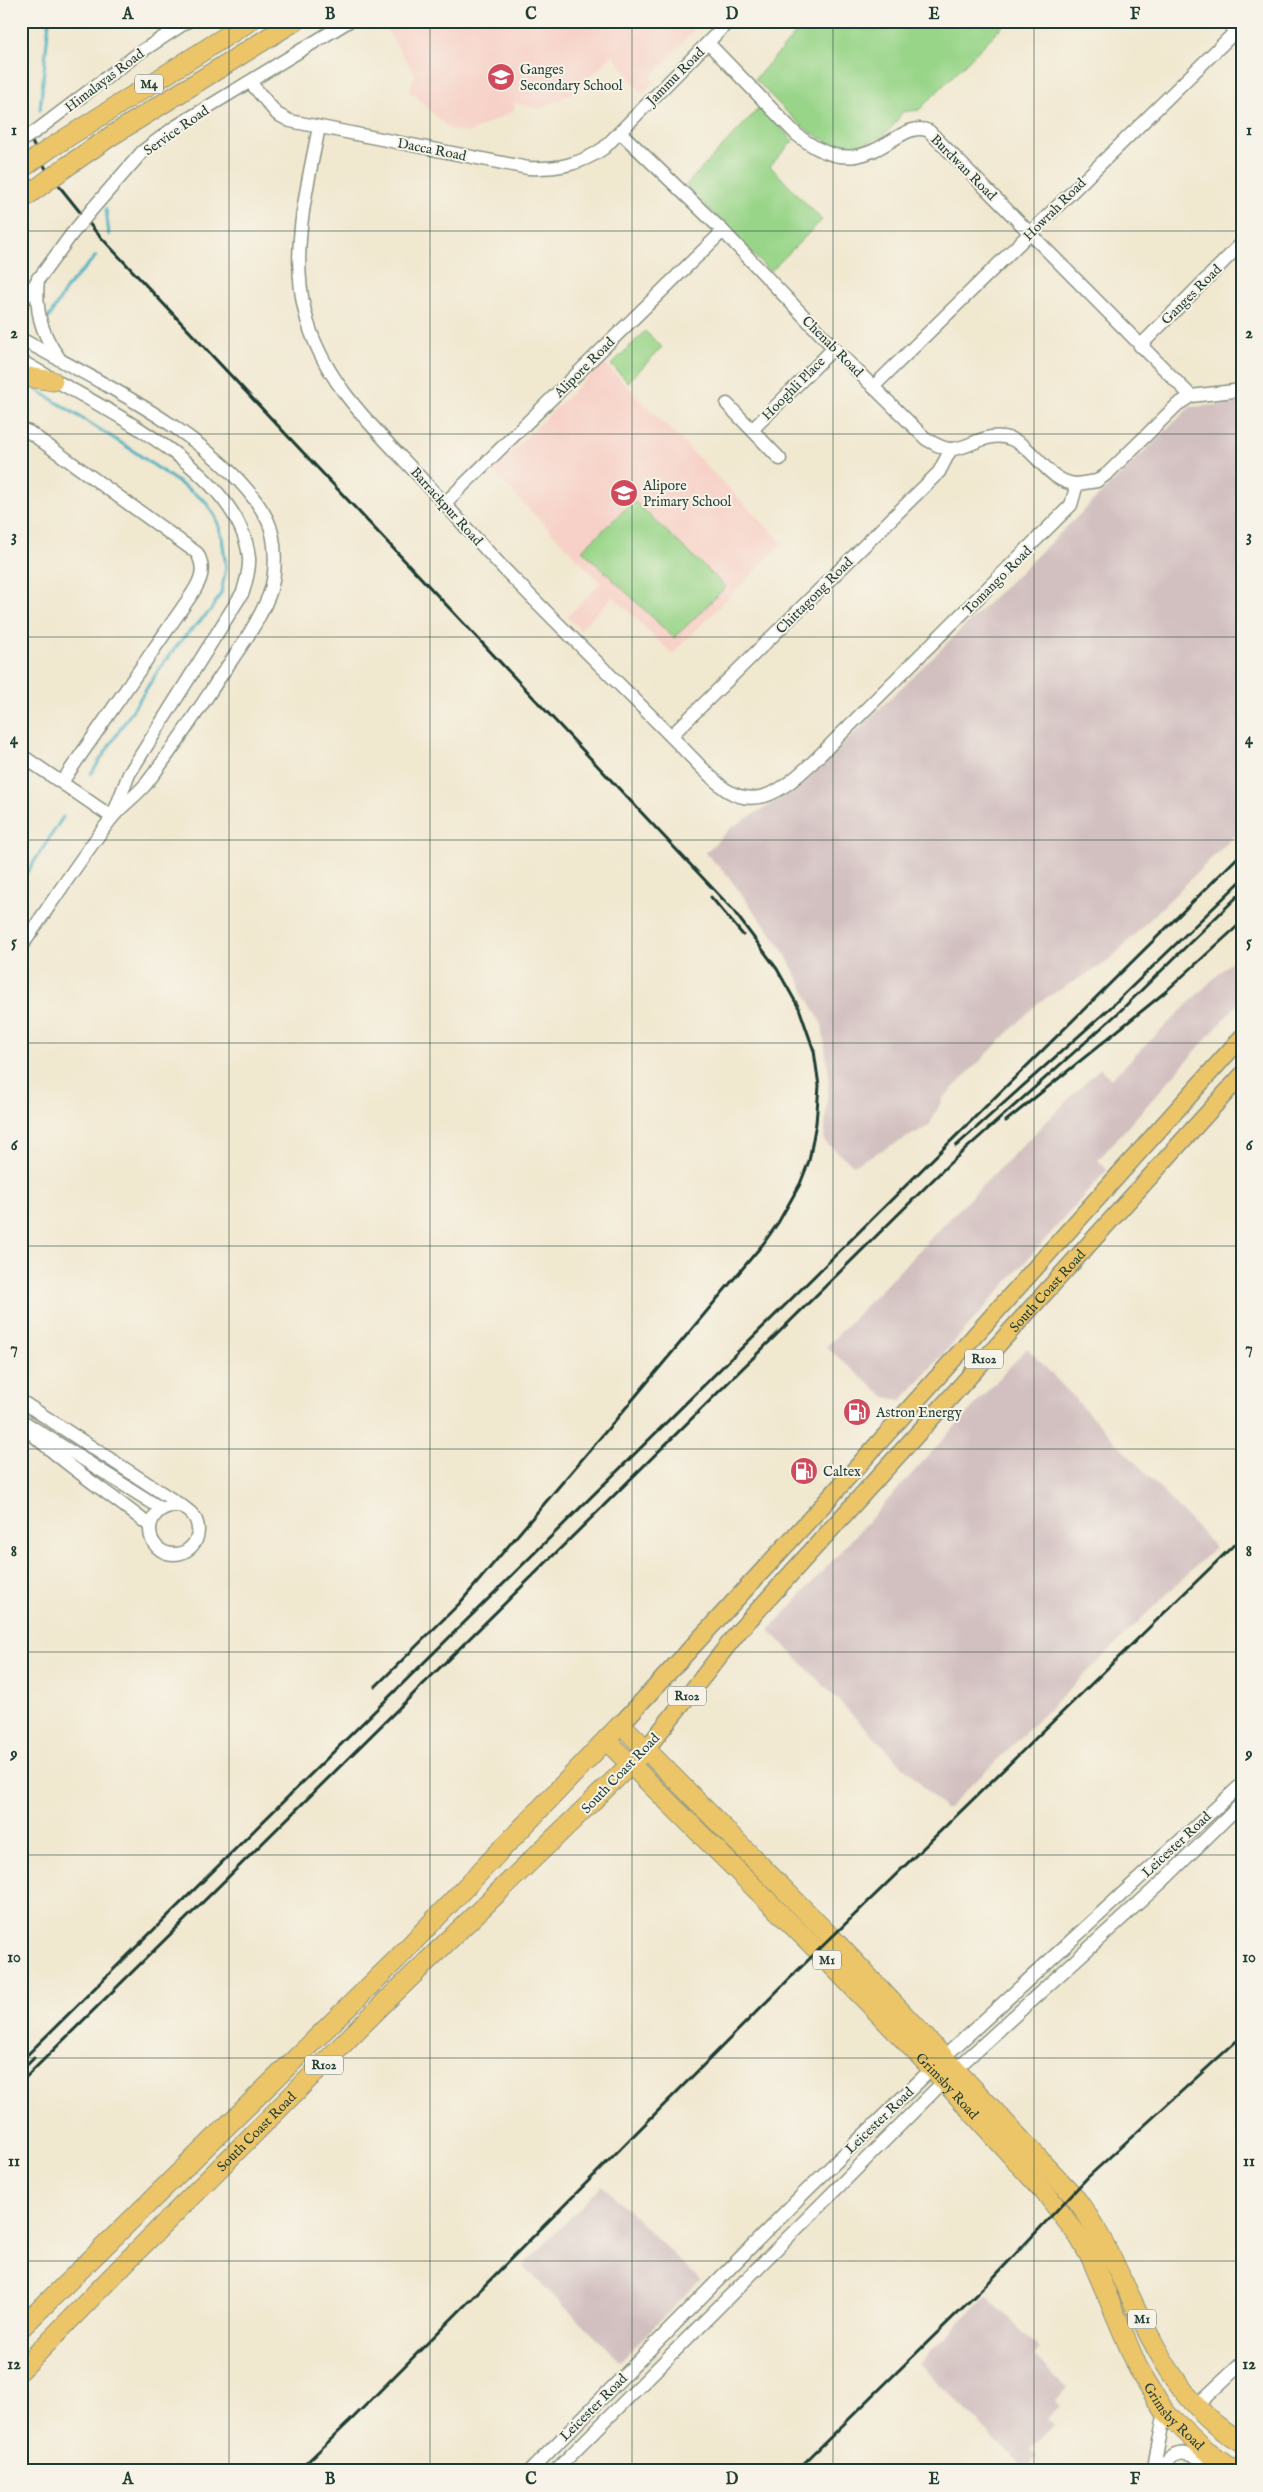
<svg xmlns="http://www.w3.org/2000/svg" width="1263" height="2492" font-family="'IM FELL English',serif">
	<rect width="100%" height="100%" fill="#f7f3e8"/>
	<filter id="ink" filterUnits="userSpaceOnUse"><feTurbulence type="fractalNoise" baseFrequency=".02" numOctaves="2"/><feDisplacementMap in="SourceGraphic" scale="10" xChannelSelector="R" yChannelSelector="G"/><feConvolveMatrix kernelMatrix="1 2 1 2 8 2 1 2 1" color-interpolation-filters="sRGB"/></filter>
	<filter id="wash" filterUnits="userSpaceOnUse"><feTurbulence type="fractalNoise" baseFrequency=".0096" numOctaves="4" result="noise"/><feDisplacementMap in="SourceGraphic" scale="20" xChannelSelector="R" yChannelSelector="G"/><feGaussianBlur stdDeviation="1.12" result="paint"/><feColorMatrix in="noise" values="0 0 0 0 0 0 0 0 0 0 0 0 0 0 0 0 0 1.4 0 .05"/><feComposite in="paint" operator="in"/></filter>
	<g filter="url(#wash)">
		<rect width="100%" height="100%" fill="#f1e8d0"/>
		<g fill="#f7d1c7">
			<path d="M381,21H702L650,78L654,82L642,94L613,55L575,91L559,100L539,109L515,103L514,111L468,133L449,129L414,94L409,92L415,74Z"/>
			<path d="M603,362L783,543L672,654L613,596L580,630L567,617L601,583L492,471Z"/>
		</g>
		<g fill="#d2bfc0">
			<path d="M1242,403V828L1107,962L1039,1002L943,1098L929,1126L853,1165L824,1141L829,1076L822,1025L782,948L724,871L705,853L732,827L799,787L1190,407Z"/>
			<path d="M1242,951V999L1098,1160L1107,1170L903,1399L899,1400L885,1397L826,1347L958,1210L1100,1068L1111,1079Z"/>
			<path d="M1027,1348L1215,1547L946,1810L769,1630Z"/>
			<path d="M602,2185L700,2280L620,2361L523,2266Z"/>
			<path d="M986,2296L1040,2349L1034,2356L1067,2388L1055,2400L1060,2406L1047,2418L1054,2425L1030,2449L1036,2455L1024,2468L919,2364Z"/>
		</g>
		<g fill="#99d589" stroke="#5c895e">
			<path d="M807,21H1008L919,110L902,112C894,127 886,136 870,142C862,145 852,148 843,147C808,140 779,103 755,79Z"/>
			<path d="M761,106L793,141L770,166L822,220L770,272L686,185Z"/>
			<path d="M645,331L662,347L628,382L611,365Z"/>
			<path d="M634,501L726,587L674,638L582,550Z"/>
		</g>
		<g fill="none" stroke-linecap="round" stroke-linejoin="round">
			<g stroke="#45b0c3" stroke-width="3">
				<path d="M40,110L49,21"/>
				<path d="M106,209L109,235"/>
				<path d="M48,319L68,286L96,256"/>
				<path d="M31,386L129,448L205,501L216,518L222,537L226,568L221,593L211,610L186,635L164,662L91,774"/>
				<path d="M21,882L63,817"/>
			</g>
		</g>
	</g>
	<g filter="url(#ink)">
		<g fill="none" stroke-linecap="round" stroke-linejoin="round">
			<g stroke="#889282" stroke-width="15">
				<g id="minor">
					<path d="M1226,21L1242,38"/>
					<path d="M708,43L796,134C868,193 895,116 929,131L1191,396"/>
					<path d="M250,82L277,114L290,121L528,168C557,169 580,165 604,148L729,21"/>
					<path d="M319,127C307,188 290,250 305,312C322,385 383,436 431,489C459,519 486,551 515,580C576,643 641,704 701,767C710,775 718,785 728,791C762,811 790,783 813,762L1071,505L1077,484L1097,481L1108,473L1177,405L1191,396L1242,390"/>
					<path d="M36,131L139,53L188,21"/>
					<path d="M620,132L723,231L834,348L926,439C933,443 942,449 951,449C970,449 986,430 1011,439C1036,448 1048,483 1077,484"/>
					<path d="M94,207L143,151L175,127L349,21"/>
					<path d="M38,278C35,309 40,332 59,358"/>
					<path d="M21,303L71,235"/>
					<path d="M21,339C96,380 227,442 267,519C277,539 277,574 269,595C257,626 237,652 218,680C195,715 172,751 146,784C135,797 121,806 111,819C79,860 51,904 21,947"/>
					<path d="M1140,346L1242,243"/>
					<path d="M21,361C91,403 240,467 249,558C250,570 246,581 243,592L129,774L114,813"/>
					<path d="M873,387L1236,31"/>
					<path d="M727,404L780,459"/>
					<path d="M21,429L29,432L197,553C206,569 201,580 192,594L62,782"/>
					<path d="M753,429L834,348"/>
					<path d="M445,503L723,231"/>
					<path d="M671,736L939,472L951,449"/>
					<path d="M21,755L112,817"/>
					<path d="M21,1401L185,1508"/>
					<path d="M21,1420L162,1509"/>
					<path d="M30,1432C67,1467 111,1494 150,1526"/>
					<circle cx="174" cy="1530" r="24"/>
					<path d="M1196,2406L1242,2363"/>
					<path d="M530,2471L803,2194L944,2057L1242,1784"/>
					<path d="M555,2471L956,2069L1164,1880L1242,1803"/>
					<path d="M1153,2471L1165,2412"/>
					<path d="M1160,2471C1176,2443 1191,2455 1215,2464"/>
				</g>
			</g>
			<g stroke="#889282" stroke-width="19">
				<g id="major">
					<path d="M621,1724L823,1505L1242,1037"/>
					<path id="s1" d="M647,1748L739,1631L1242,1075"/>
				</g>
			</g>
			<g stroke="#889282" stroke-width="21">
				<g id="highway">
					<path d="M49,149L250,21"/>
					<path d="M66,167L111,136L295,21"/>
					<path d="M21,376L53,381"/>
					<path id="s2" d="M606,1740L818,1951L944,2081L1047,2195L1079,2237L1092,2260L1138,2368L1165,2412L1205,2450L1234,2471"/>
					<path d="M21,2328L395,1961L621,1724L832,1938L1074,2196C1134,2275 1151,2391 1242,2443"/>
					<path id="s3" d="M21,2370L126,2262L385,2002L639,1756"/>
				</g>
			</g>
			<use href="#minor" stroke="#fff" stroke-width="12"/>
			<use href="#major" stroke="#ecc569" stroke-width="16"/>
			<use href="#highway" stroke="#ecc569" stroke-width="19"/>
			<g stroke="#1f3d34" stroke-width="3">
				<path d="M21,121L47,171L96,232L733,910L777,969L799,1008L814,1051L819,1086L816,1123L809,1161L800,1184L778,1223L763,1244L624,1410L459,1604L375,1687"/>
				<path d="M711,897L743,935"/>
				<path d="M1006,1121L1164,993L1242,922"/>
				<path d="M956,1146L1110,1008L1242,880"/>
				<path d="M21,2061L1242,853"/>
				<path d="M21,2071L34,2058"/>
				<path d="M21,2082L949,1164L1118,1013L1242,892"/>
				<path d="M298,2471L350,2421L796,1972L1242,1537"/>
				<path d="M796,2471L993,2278L1088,2177L1242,2036"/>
			</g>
			<g stroke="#889282" stroke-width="15" stroke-linecap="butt">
				<g id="minor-bridge">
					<path d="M21,141L36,131"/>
					<path d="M71,235L94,207"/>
				</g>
			</g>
			<g stroke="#889282" stroke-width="21" stroke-linecap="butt">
				<g id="highway-bridge">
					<path d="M21,169L49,149"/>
					<path d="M21,200L66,167"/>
				</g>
			</g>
			<use href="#minor-bridge" stroke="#fff" stroke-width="12"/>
			<use href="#highway-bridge" stroke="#ecc569" stroke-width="19"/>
		</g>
	</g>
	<path fill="none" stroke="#1f3d34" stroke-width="1" stroke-opacity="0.55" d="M229,21V2471M430,21V2471M632,21V2471M833,21V2471M1034,21V2471M21,231H1242M21,434H1242M21,637H1242M21,840H1242M21,1043H1242M21,1246H1242M21,1449H1242M21,1652H1242M21,1855H1242M21,2058H1242M21,2261H1242"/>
	<defs>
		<g id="school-disc" transform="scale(1.4375)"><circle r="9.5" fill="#d1495b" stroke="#f7f3e8"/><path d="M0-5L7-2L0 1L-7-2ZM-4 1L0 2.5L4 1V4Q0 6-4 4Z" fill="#fff"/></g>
		<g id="fuel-disc" transform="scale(1.4375)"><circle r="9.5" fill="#d1495b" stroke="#f7f3e8"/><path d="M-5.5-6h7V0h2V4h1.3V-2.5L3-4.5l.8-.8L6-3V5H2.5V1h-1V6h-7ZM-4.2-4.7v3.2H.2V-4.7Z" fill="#fff"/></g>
	</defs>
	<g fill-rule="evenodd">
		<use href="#school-disc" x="501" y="77"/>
		<use href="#school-disc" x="624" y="493"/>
		<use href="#fuel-disc" x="857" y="1412"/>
		<use href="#fuel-disc" x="804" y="1471"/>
	</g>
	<g text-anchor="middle" stroke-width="4" stroke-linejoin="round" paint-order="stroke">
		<g fill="#f7f3e8" stroke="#60746a" stroke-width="1">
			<rect x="135" y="74.5" width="28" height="19" rx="4"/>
			<rect x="965" y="1349.5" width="38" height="19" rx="4"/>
			<rect x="668" y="1686.5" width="38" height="19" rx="4"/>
			<rect x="813" y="1950.5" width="28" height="19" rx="4"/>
			<rect x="305" y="2055.5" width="38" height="19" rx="4"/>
			<rect x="1128" y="2309.5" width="28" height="19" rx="4"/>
		</g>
		<g font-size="12" font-weight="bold" fill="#1f3d34">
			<text x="149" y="88">M4</text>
			<text x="984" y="1363">R102</text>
			<text x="687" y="1700">R102</text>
			<text x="827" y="1964">M1</text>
			<text x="324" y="2069">R102</text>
			<text x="1142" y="2323">M1</text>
		</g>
		<g font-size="14" fill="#1f3d34" stroke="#f7f3e8" text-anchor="start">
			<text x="520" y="74">Ganges<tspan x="520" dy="16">Secondary School</tspan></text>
			<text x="643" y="490">Alipore<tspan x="643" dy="16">Primary School</tspan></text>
			<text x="876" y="1417">Astron Energy</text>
			<text x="823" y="1476">Caltex</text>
		</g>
		<g font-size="14" fill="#1f3d34" stroke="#f7f3e8">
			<text transform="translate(675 76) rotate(-45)" y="5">Jammu Road</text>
			<text transform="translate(104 80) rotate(-37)" y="5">Himalayas Road</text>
			<text transform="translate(176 130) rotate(-35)" y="5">Service Road</text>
			<text transform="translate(432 149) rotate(11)" y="5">Dacca Road</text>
			<text transform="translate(964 167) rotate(45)" y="5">Burdwan Road</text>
			<text transform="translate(1054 209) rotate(-45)" y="5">Howrah Road</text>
			<text transform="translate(1191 294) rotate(-45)" y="5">Ganges Road</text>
			<text transform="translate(833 346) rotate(45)" y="5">Chenab Road</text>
			<text transform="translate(584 367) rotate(-45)" y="5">Alipore Road</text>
			<text transform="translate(793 388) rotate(-45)" y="5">Hooghli Place</text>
			<text transform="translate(447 506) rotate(48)" y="5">Barrackpur Road</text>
			<text transform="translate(997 580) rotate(-45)" y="5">Tomango Road</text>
			<text transform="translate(814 595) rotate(-45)" y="5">Chittagong Road</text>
			<text dy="5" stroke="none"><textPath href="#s1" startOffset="608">South Coast Road</textPath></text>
			<text transform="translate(620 1773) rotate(-46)" y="5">South Coast Road</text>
			<text transform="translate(1176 1844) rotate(-43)" y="5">Leicester Road</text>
			<text dy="5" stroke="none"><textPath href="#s2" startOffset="486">Grimsby Road</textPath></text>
			<text transform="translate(879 2120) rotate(-44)" y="5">Leicester Road</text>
			<text dy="5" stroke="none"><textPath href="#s3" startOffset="335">South Coast Road</textPath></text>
			<text transform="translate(593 2407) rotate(-45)" y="5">Leicester Road</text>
			<text dy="5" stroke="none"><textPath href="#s2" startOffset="891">Grimsby Road</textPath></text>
		</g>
	</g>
	<rect width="1263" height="2492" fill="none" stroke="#f7f3e8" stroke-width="55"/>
	<rect x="28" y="28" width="1208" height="2436" fill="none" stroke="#1f3d34" stroke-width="2"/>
	<g font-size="16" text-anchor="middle" font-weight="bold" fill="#1f3d34">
		<text x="128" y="19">A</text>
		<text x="330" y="19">B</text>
		<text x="531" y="19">C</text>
		<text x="732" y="19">D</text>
		<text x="934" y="19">E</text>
		<text x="1135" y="19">F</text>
		<text x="14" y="135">1</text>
		<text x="1249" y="135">1</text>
		<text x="14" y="338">2</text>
		<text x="1249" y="338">2</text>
		<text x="14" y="541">3</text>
		<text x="1249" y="541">3</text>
		<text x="14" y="744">4</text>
		<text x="1249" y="744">4</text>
		<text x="14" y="947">5</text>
		<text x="1249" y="947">5</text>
		<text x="14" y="1150">6</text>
		<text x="1249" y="1150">6</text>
		<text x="14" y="1353">7</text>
		<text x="1249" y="1353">7</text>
		<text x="14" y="1556">8</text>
		<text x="1249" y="1556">8</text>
		<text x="14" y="1759">9</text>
		<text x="1249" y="1759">9</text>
		<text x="14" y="1962">10</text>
		<text x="1249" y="1962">10</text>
		<text x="14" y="2166">11</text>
		<text x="1249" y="2166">11</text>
		<text x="14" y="2369">12</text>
		<text x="1249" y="2369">12</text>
		<text x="128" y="2484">A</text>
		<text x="330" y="2484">B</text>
		<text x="531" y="2484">C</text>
		<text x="732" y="2484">D</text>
		<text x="934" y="2484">E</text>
		<text x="1135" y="2484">F</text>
	</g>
</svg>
